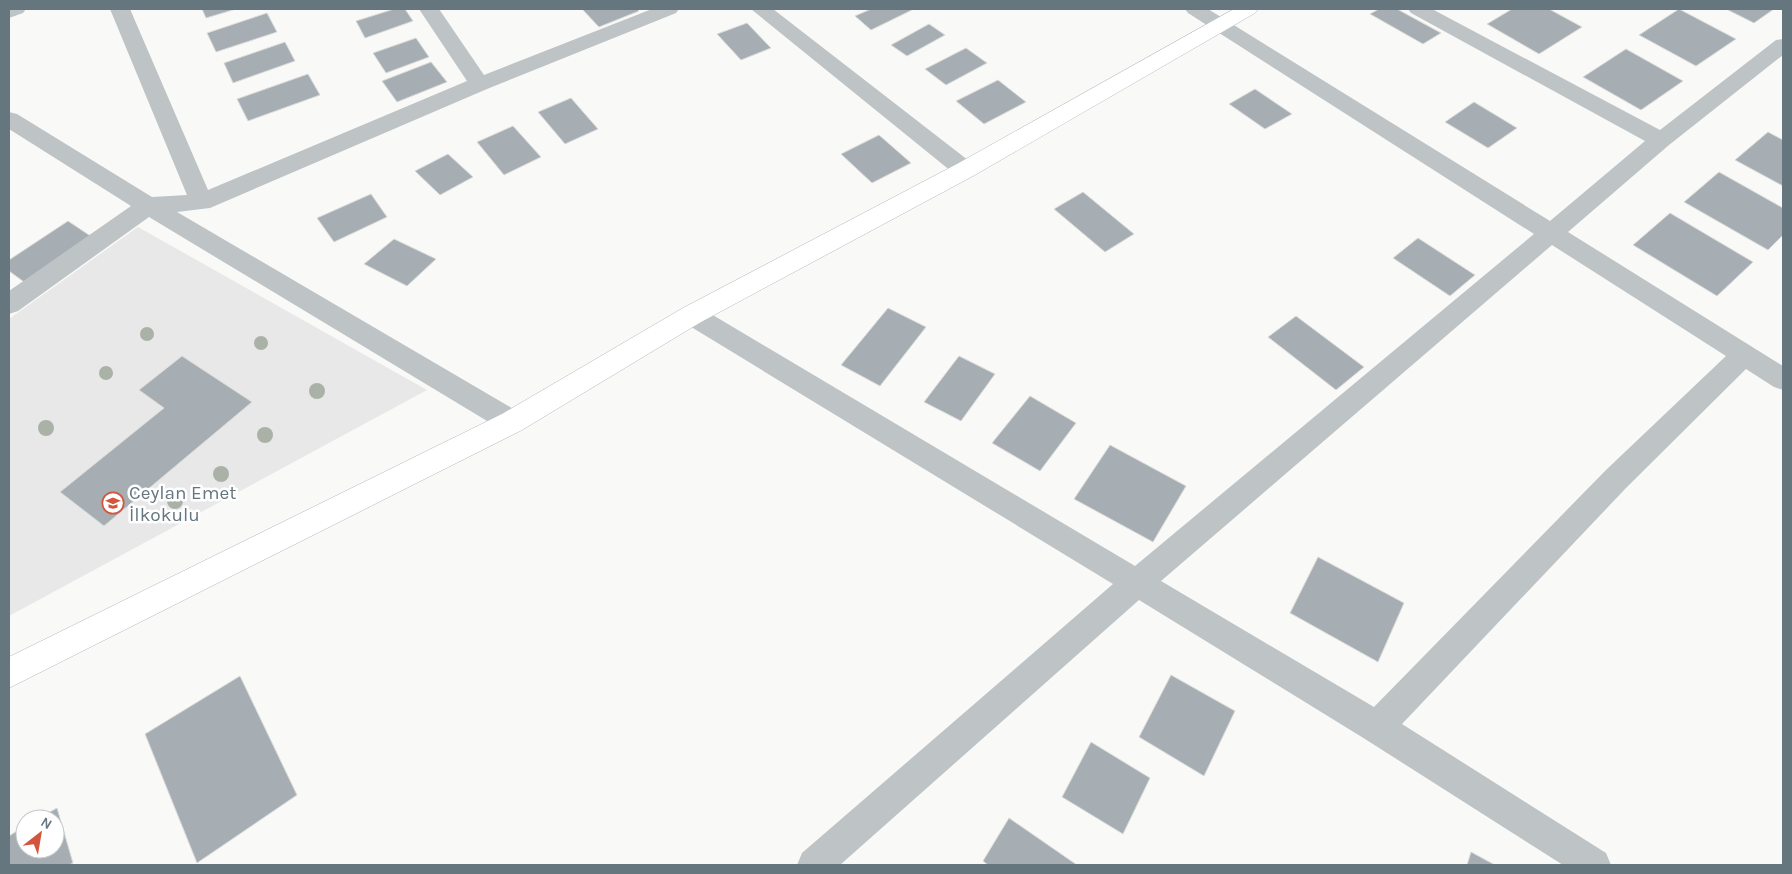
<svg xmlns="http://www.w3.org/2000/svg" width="1792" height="874" font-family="Karla,sans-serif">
	<rect width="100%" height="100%" fill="#f9f9f7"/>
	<path fill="#e7e8e7" d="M138,227L427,390L9,616V319Z"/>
	<g fill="#a6aeb3" stroke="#dbdbd9">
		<path d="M202,9H236L206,18Z"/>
		<path d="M394,9H405L413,21L365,38L356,21Z"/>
		<path d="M582,9H637L639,11L599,27Z"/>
		<path d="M871,9H914L871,30L855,16Z"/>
		<path d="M1379,9H1397L1441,33L1423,44L1370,14Z"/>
		<path d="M1512,9H1549L1582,27L1539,54L1487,24Z"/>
		<path d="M1679,9L1736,39L1696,66L1639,35Z"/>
		<path d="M1726,9H1774L1754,23Z"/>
		<path d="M267,13L277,32L216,52L207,33Z"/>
		<path d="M747,23L771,48L741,60L717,34Z"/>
		<path d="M929,24L945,35L907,56L891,45Z"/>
		<path d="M416,38L429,57L386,73L373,53Z"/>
		<path d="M285,42L295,61L233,83L224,63Z"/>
		<path d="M966,48L987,63L946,85L925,69Z"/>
		<path d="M1626,49L1683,81L1641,110L1583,77Z"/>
		<path d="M431,62L447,82L397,102L382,81Z"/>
		<path d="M308,74L320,95L248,121L237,99Z"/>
		<path d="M998,80L1026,102L984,124L956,101Z"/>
		<path d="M1255,89L1292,114L1265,129L1229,104Z"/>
		<path d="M571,98L598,129L565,144L538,112Z"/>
		<path d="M1474,102L1517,128L1488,148L1445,122Z"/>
		<path d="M513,126L541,157L504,175L477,142Z"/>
		<path d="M1768,132L1783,140V186L1735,160Z"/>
		<path d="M879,135L911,163L872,183L841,154Z"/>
		<path d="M448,154L473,177L440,195L415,171Z"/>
		<path d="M1719,172L1783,208V235L1768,250L1684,202Z"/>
		<path d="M1083,192L1134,234L1105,252L1054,209Z"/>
		<path d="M371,194L387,217L334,242L317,218Z"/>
		<path d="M1670,213L1753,262L1717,296L1633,245Z"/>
		<path d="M68,221L98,241L31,287L9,271V260Z"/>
		<path d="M1418,238L1475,275L1450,296L1393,258Z"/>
		<path d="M394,239L436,259L407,286L364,264Z"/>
		<path d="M888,308L926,327L880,386L841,365Z"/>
		<path d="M1296,316L1364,367L1336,390L1268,337Z"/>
		<path d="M182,356L252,402L104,526L60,492L164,408L139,390Z"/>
		<path d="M959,356L995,374L961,421L924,402Z"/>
		<path d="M1030,396L1076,423L1040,471L992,443Z"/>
		<path d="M1110,445L1186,486L1153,542L1074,499Z"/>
		<path d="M1318,557L1404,603L1378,662L1290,613Z"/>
		<path d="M1171,675L1235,711L1204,776L1139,737Z"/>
		<path d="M240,676L297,795L197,863L145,734Z"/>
		<path d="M1091,742L1150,778L1123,834L1062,797Z"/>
		<path d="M57,808L73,863L69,865H9V836L25,826V849H55V819H37Z"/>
		<path d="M1009,818L1077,865H988L983,861Z"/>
		<path d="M1471,852L1495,865H1467Z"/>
	</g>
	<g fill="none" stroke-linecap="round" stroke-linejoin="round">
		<g stroke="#b3b9bd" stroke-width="1">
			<path id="secondary" d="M1234,9H1258L1255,13L973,176L701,322L522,430L9,688V657L502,414L683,308L957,164Z"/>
		</g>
		<g fill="#bec3c6" fill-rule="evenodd">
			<path d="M9,9H26L23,13L9,18Z"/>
			<path d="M110,9H130L208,190L467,81L419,9H439L484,75L652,9H679L676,13L487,89L210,208L177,212L522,414L526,422L522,430L512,433L502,430L149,217L18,311L9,314V291L131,206L9,129V112L17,114L152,197L187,195Z"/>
			<path d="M751,9H773L973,164L976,170L973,176L965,178L957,176Z"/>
			<path d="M1185,9H1208L1550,221L1645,141L1411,13L1408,9H1432L1660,130L1776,40L1783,39V55L1669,145L1568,232L1783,366V390L1774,387L1746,369L1626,488L1402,724L1606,853L1611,865H1563L1365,739L1139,600L840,865H797L802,853L1113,584L683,322L679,315L683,308L692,305L701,308L1135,566L1534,234L1188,13ZM1552,245L1726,356L1606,470L1374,707L1161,581Z"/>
		</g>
		<use href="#secondary" fill="#fff" fill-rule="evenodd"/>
	</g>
	<g fill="#aab2a7">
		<circle cx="147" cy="334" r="7"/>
		<circle cx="261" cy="343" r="7"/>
		<circle cx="106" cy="373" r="7"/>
		<circle cx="317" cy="391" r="8"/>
		<circle cx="46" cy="428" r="8"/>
		<circle cx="265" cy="435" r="8"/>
		<circle cx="221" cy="474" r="8"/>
		<circle cx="175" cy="501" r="8"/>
	</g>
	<defs>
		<g id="school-ring" transform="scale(1.125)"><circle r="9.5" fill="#fff" stroke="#d2553e" stroke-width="1.5"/><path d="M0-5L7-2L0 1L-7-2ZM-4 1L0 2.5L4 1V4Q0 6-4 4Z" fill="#d2553e"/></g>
	</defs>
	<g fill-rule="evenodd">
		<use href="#school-ring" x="113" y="503"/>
	</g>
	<g text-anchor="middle" stroke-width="5" stroke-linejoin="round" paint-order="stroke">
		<g font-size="19" fill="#66767f" stroke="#fff" text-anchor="start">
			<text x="129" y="499">Ceylan Emet<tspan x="129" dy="22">İlkokulu</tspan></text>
		</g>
	</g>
	<rect width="1792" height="874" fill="none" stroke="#66767f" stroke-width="20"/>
	<g transform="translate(40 834) rotate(31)"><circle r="24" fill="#ffffff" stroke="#c2c8cc"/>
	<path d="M0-4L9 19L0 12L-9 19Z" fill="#d2553e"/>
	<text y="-8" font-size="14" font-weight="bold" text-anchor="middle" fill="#66767f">N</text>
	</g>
</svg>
